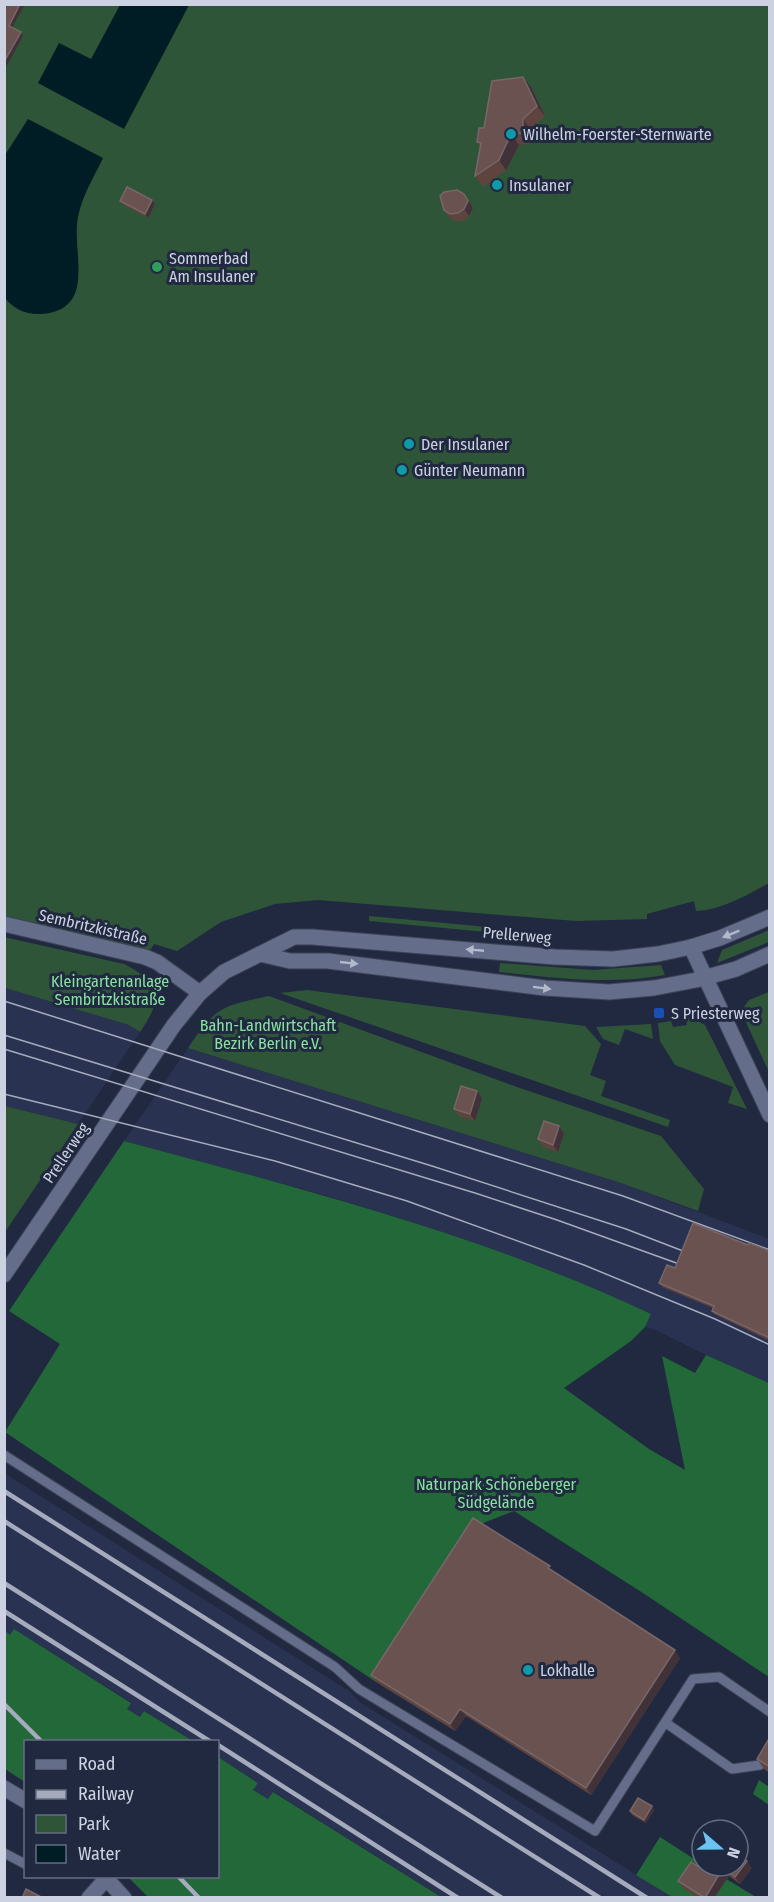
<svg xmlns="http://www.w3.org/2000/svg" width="774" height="1902" font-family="'Fira Sans Condensed',sans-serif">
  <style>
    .built { fill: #293250 }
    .green { fill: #2f5538 }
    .forest { fill: #226839 }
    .water { fill: #001c24 }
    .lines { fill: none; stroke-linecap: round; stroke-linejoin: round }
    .service-casing { stroke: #3d4357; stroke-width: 11 }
    .minor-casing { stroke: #3d4357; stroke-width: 17 }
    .secondary-casing { stroke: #3d4357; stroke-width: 17 }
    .service { stroke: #646d89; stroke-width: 9 }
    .minor { stroke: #646d89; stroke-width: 15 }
    .secondary { stroke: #646d89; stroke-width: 15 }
    .tram { stroke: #a5abbd; stroke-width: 1.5 }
    .rail { stroke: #a5abbd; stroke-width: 4.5 }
    .wall { fill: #5e433f }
    .shaded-wall { fill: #413239 }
    .building { fill: #6a5251; stroke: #796667; stroke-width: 1.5 }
    .oneway { fill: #b2b9cb }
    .culture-dot { fill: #0f9aa8; stroke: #212941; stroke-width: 2 }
    .leisure-dot { fill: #2e9e5b; stroke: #212941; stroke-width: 2 }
    .transit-dot { fill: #1a4fb4; stroke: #212941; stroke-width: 2 }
    .labels { text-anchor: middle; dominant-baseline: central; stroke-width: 6; stroke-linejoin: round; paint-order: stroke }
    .poi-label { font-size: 16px; fill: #ccd2e1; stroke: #212941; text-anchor: start }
    .street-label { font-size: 16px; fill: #ccd2e1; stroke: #212941 }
    .park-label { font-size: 16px; fill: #87e49e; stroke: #212941 }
  </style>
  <rect width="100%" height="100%" fill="#212941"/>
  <!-- built -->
  <g class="built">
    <path d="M5 988 129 1025 140 1032 78 1124 5 1106Z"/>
    <path d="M188 1048 618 1182 769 1239V1383L706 1355 656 1330 645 1327 651 1314 402 1219 321 1194 124 1141Z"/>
    <path d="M4 1473 349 1691 361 1703 672 1897H441L274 1792 268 1799 253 1790 257 1782 218 1757V1742L193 1741 145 1711 140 1717 127 1709 131 1702 15 1630 10 1635 5 1631Z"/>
  </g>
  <!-- green -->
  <g class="green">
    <path d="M4 5H769V883C747 895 722 910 696 911L694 901 647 914V919L576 921 318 900 275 904 221 922 177 951 154 944 150 950 5 916Z"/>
    <path d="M369 916 509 929 508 934 369 921Z"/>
    <path d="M769 930V942L717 963 722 950Z"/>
    <path d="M4 937 124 964C163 984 163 998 140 1032L129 1025 5 988Z"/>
    <path d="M500 963 593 970 661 965 665 975C609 985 555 978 499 972Z"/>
    <path d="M307 990 585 1026 601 1044 590 1075 606 1081 601 1096 670 1120 668 1127 280 993Z"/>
    <path d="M769 992V1072L744 1018V1007L749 1000Z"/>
    <path d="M269 996 517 1087 661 1136 704 1189 698 1211 618 1182 188 1048C215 1007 222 1006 269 996Z"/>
    <path d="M690 1017 705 1025 747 1109 728 1103 733 1087 675 1065 660 1041 658 1023 671 1021 673 1027 687 1025 686 1018Z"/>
    <path d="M651 1024 653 1039 625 1029 619 1045 603 1039 596 1027Z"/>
    <path d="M5 1106 78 1124 5 1232 4 1106Z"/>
  </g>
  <!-- forest -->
  <g class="forest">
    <path d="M124 1141C303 1189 483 1235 651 1314L645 1327 631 1341 564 1388 649 1449 685 1470 662 1356 695 1373 706 1355 769 1383V1677L643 1593 514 1511 478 1525 376 1682 5 1432 60 1344 9 1311Z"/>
    <path d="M14 1629 131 1703 127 1709 140 1717 144 1711 193 1741 26 1742 25 1782 5 1769V1631L10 1635Z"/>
    <path d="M218 1757 258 1783 253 1790 268 1799 273 1792 441 1897H148L128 1877 218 1876Z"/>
    <path d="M759 1780 769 1787V1805L753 1794Z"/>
    <path d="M660 1837 702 1864V1866H705L756 1897H672L636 1875Z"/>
  </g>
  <!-- water -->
  <g class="water">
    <path d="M120 5H189L124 129 38 83 59 43 91 59Z"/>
    <path d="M28 119 103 158C94 177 82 196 78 217 71 252 98 310 41 314 27 315 13 309 5 298V155Z"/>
  </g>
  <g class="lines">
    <defs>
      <g id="service">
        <path d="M4 1455 335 1667 359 1689 595 1831 693 1679 719 1677 770 1712"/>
        <path d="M666 1723 732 1769 760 1765 770 1747"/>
        <path d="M4 1853 25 1864"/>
      </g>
      <g id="minor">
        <path d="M4 924 145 957 157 962 200 993"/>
        <path d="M691 947 770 1115"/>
        <path d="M4 1788 26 1801"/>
        <path d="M104 1876 124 1898"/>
        <path d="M89 1898 106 1879"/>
      </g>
      <g id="secondary">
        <path d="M260 954 290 961H328L545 988 609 992 654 988 696 980 736 969 770 954"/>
        <path d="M4 1275 174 1025 200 993 224 972 294 937H312L555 957 613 959 658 954 691 947 720 938 770 917"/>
      </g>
    </defs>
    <!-- service casing -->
    <use href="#service" class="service-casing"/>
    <!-- minor casing -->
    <use href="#minor" class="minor-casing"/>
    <!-- secondary casing -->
    <use href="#secondary" class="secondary-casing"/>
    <!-- service -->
    <use href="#service" class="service"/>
    <!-- minor -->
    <use href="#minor" class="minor"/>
    <!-- secondary -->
    <use href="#secondary" class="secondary"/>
    <!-- tram -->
    <g class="tram">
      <path d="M4 1001 623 1196 770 1250"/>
      <path d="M4 1035 432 1166 626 1229 696 1256"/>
      <path d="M4 1049 475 1193 557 1220 693 1269"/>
      <path d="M4 1094 275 1161 407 1201 584 1265 715 1319 770 1345"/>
    </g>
    <!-- rail -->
    <g class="rail">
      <path d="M4 1491 647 1898"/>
      <path d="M4 1521 600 1898"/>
      <path d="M4 1583 502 1898"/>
      <path d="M4 1611 211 1742"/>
      <path d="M4 1704 42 1742"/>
      <path d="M218 1745 458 1898"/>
      <path d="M178 1876 199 1898"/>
    </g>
  </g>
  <!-- wall -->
  <g class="wall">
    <path d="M531 87 545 116 530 129V144L519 145 506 170 483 187 475 176 480 147 477 142 484 128Z"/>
    <path d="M152 200 155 204 148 218 122 204 120 201Z"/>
    <path d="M469 201 473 208 469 216 463 221H455L449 217 444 210Z"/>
    <path d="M477 1091 482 1098 475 1121 459 1116 454 1109Z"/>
    <path d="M564 1134 558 1152 543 1147 538 1139Z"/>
    <path d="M748 1245 770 1251V1341L714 1314 712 1311 713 1308 662 1287 659 1283 675 1268Z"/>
    <path d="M554 1572 680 1658 591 1795 466 1716 455 1731 376 1682 371 1675Z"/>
    <path d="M770 1737V1773L765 1770 757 1759Z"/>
    <path d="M652 1806 654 1810 646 1823 632 1815 630 1811Z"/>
    <path d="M752 1868 740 1884 729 1876 714 1898H698L683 1888 678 1881 703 1870Z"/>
  </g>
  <!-- shaded-wall -->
  <g class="shaded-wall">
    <path d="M20 4H25L11 30 9 26Z"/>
    <path d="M21 32 23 36 4 71V62Z"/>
    <path d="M523 77 531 87 545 116 537 106Z"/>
    <path d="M523 119 530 129V144L523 133Z"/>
    <path d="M511 134 519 145 506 170 499 160Z"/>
    <path d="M464 194 473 208 469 216 464 209Z"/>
    <path d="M152 200 155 204 148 218 145 214Z"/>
    <path d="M477 1091 482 1098 475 1121 470 1114Z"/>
    <path d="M559 1126 564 1134 558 1152 553 1145Z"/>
    <path d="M675 1650 680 1658 591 1795 586 1788Z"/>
    <path d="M460 1709 466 1716 455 1731 450 1724Z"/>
    <path d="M652 1806 654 1810 646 1823 644 1820Z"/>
    <path d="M747 1861 752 1868 740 1884 735 1877Z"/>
    <path d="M723 1868 729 1876 714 1898H705Z"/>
  </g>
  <!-- building -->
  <g class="building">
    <path d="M4 4H20L9 26 21 32 4 62Z"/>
    <path d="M523 77 537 106 523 119V133L511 134 499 160 475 176 481 143 477 142 479 128H484L492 81Z"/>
    <path d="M127 187 152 200 145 214 120 201Z"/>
    <path d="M457 190 464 194 468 201 464 209 458 213 450 214 444 210 440 196 444 192Z"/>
    <path d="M461 1086 477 1091 470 1114 454 1109Z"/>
    <path d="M544 1121 559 1126 553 1145 538 1139Z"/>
    <path d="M693 1223 748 1245 749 1243 770 1251V1338L712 1311 714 1306 659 1283 667 1265 675 1268Z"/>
    <path d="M473 1518 550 1566 548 1568 675 1650 586 1788 460 1709 450 1724 371 1675Z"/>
    <path d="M770 1737V1767L757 1759Z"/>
    <path d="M638 1798 652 1806 644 1820 630 1811Z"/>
    <path d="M738 1855 747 1861 735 1877 723 1868 705 1898 678 1881 691 1862 703 1870 705 1866H738Z"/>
    <path d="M26 1889 43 1898H22Z"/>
  </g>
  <!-- one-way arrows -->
  <defs><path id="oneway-solid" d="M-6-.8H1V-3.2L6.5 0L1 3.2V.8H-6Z" transform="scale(1.5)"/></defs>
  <g class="oneway">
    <use href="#oneway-solid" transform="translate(731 934) rotate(158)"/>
    <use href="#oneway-solid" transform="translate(475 950) rotate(-175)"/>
    <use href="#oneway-solid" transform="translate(349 963) rotate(6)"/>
    <use href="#oneway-solid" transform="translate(542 988) rotate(7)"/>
  </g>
  <!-- markers -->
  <g class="culture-dot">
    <circle cx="511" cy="134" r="6"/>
    <circle cx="497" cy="185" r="6"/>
    <circle cx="409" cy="444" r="6"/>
    <circle cx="402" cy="470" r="6"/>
    <circle cx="528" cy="1670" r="6"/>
  </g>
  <circle class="leisure-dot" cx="157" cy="267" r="6"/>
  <rect class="transit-dot" x="653" y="1007" width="12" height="12" rx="3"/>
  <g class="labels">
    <!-- poi labels -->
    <g class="poi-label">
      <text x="523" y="134">Wilhelm-Foerster-Sternwarte</text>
      <text x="509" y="185">Insulaner</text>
      <text x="169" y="258">Sommerbad<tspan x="169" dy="18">Am Insulaner</tspan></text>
      <text x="421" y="444">Der Insulaner</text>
      <text x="414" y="470">Günter Neumann</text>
      <text x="671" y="1013">S Priesterweg</text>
      <text x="540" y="1670">Lokhalle</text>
    </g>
    <!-- street labels -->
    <g class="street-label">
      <text transform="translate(93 927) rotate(13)">Sembritzkistraße</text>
      <text transform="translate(517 935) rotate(5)">Prellerweg</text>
      <text transform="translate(66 1153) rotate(-56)">Prellerweg</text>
    </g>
    <!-- park labels -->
    <g class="park-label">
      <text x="110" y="981">Kleingartenanlage<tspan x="110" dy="18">Sembritzkistraße</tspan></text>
      <text x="268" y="1025">Bahn-Landwirtschaft<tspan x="268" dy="18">Bezirk Berlin e.V.</tspan></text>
      <text x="496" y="1484">Naturpark Schöneberger<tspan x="496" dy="18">Südgelände</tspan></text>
    </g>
  </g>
  <!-- border -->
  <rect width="774" height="1902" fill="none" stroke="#ccd2e1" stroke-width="12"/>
  <!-- legend -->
  <rect x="24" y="1740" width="195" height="138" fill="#212941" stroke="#656d81" stroke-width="1.5"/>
  <rect x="36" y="1760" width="30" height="9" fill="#646d89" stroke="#656d81" stroke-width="1.5"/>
  <text x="78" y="1770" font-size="18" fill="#ccd2e1">Road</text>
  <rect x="36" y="1790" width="30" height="9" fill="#a5abbd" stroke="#656d81" stroke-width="1.5"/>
  <text x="78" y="1800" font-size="18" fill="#ccd2e1">Railway</text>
  <rect x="36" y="1815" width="30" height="18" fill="#2f5538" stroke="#656d81" stroke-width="1.5"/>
  <text x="78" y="1830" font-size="18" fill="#ccd2e1">Park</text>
  <rect x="36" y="1845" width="30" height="18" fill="#001c24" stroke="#656d81" stroke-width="1.5"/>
  <text x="78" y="1860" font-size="18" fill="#ccd2e1">Water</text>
  <!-- north arrow -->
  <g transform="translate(720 1848) rotate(110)"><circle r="28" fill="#212941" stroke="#656d81" stroke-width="1.5"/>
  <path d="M0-4.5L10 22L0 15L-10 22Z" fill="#6ac3f1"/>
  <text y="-9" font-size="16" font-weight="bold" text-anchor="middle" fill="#ccd2e1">N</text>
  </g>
</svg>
